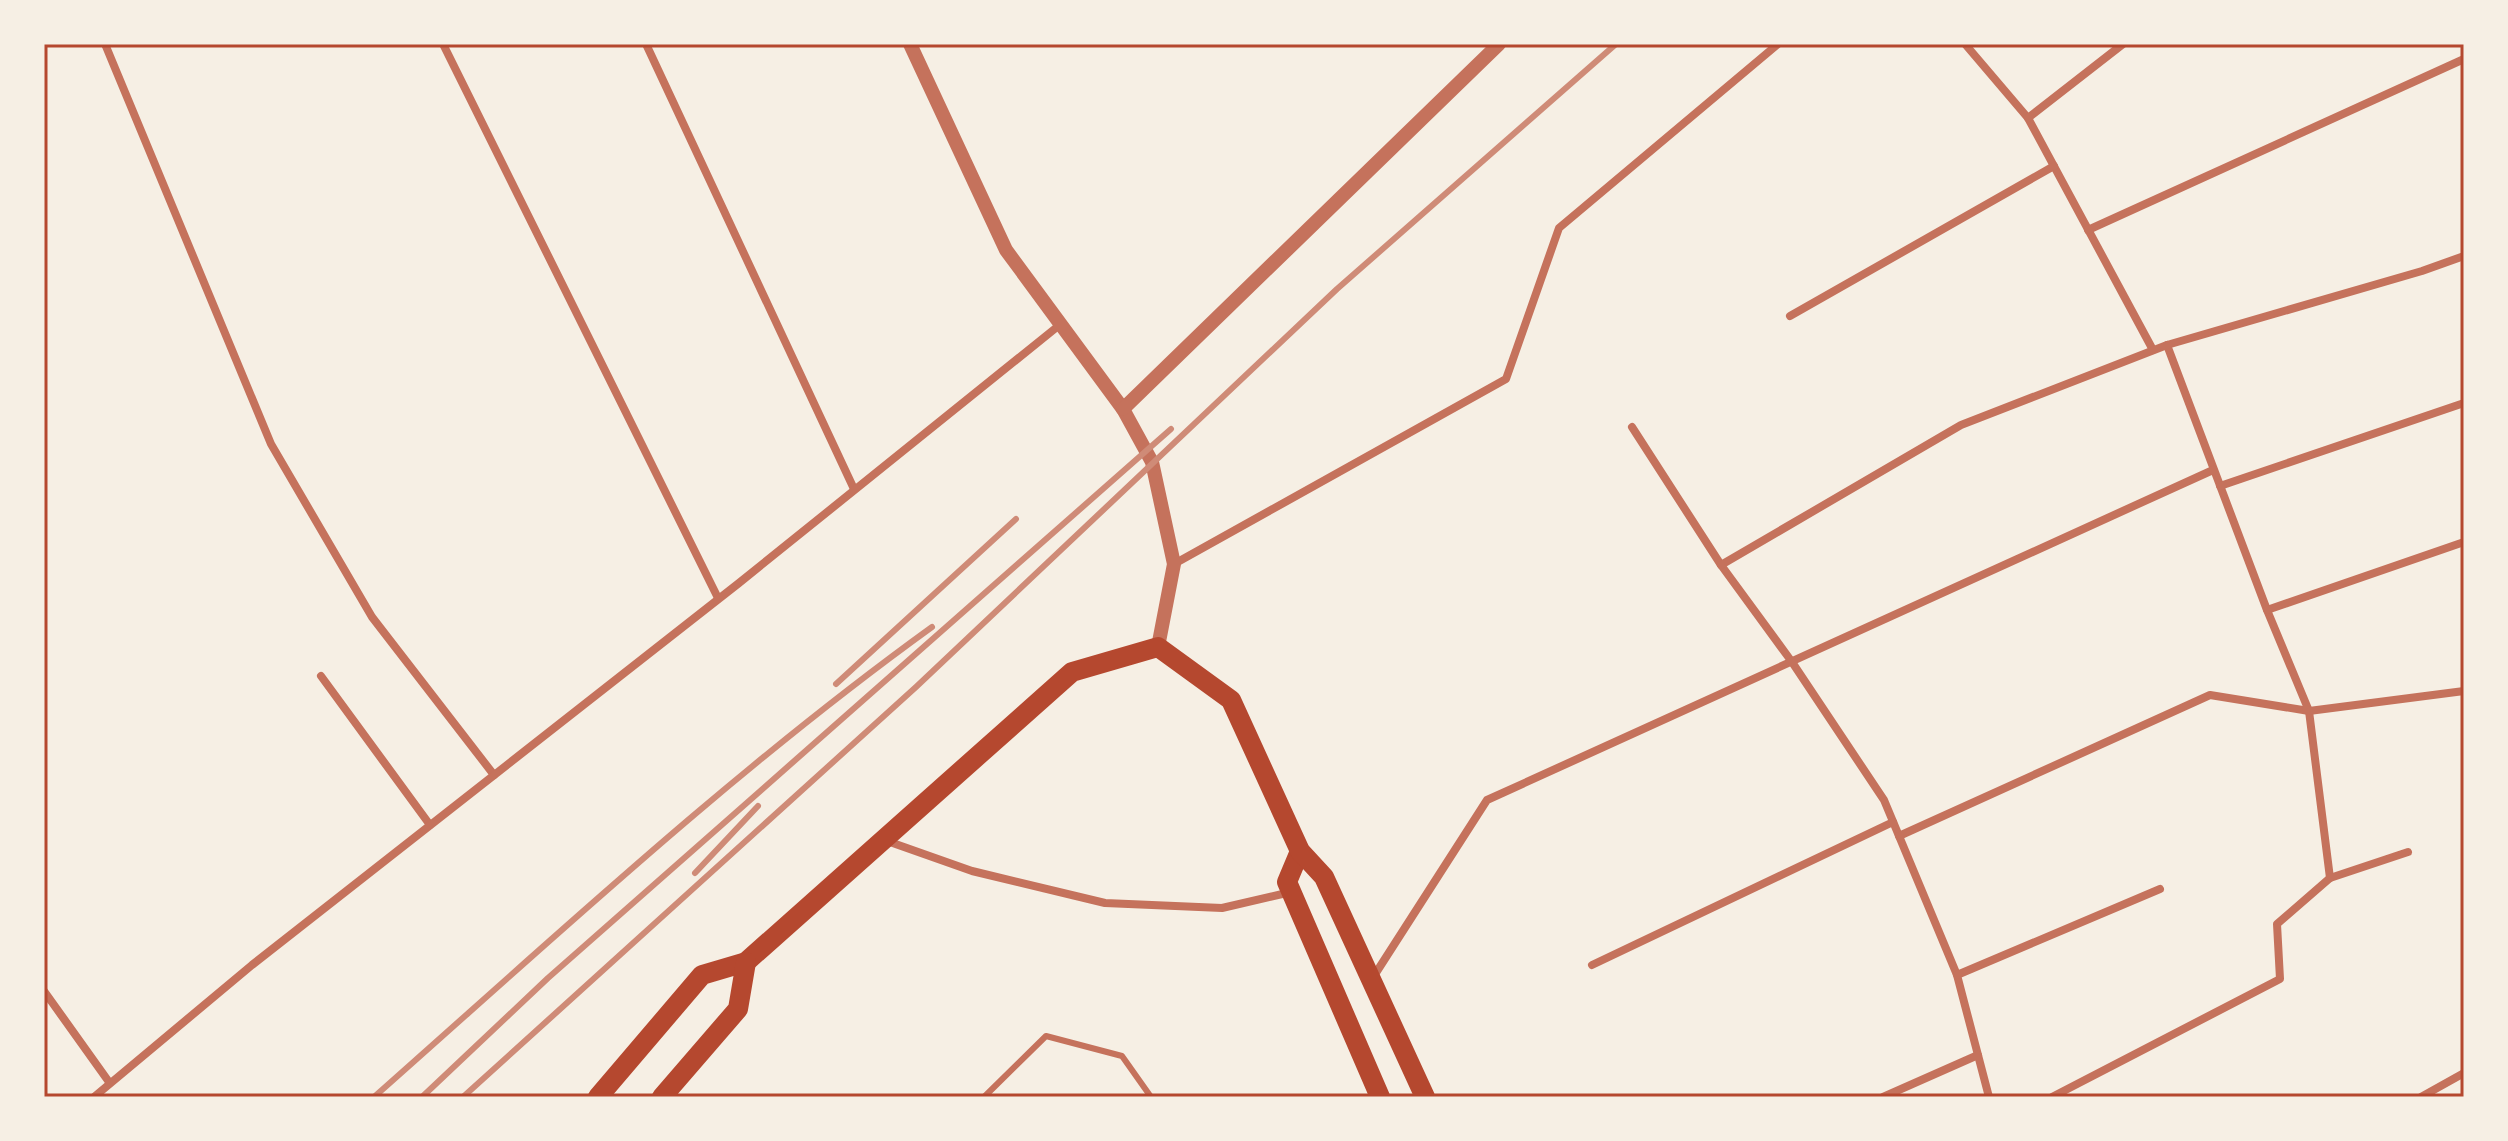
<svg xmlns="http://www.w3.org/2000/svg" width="2508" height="1141" font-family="'DejaVu Sans',sans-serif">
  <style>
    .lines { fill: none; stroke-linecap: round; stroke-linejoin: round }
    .service { stroke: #c5725c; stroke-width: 6 }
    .minor { stroke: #c5725c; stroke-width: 8 }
    .tertiary { stroke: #c5725c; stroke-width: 14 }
    .primary { stroke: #b5482f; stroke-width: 20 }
    .rail { stroke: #cf8b77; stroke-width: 6 }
    .neatline { fill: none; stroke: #b5482f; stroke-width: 3 }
  </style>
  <rect width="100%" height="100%" fill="#f6efe4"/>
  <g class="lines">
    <!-- service -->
    <path class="service" d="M984 1097 1046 1036 1122 1056 1151 1097"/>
    <!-- minor -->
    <g class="minor">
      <path d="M105 44 271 444 372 617 494 775"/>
      <path d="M443 44 718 598"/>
      <path d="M646 44 854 489"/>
      <path d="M1965 44 2028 118 2153 350"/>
      <path d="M2028 118 2123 44"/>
      <path d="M2088 230 2464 59"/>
      <path d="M1790 316 2054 166"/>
      <path d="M2167 345 2267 610 2309 711 2330 878"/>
      <path d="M1632 427 1721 565 1792 662 1884 800 1957 975 1989 1097"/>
      <path d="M2220 486 2464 403"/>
      <path d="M1174 564 1506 379 1559 228 1778 44"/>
      <path d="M1721 565 1961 425 2167 345 2422 271 2464 256"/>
      <path d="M2267 610 2464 542"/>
      <path d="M321 676 430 825"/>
      <path d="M1899 836 2210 695 2309 711 2464 691"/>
      <path d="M887 841 972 871 1105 903 1222 908 1291 892"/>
      <path d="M1592 965 1893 822"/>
      <path d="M1957 975 2160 889"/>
      <path d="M1372 979 1487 800 2213 470"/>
      <path d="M44 991 109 1082"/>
      <path d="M94 1097 252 965 739 583 1062 323"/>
      <path d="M1883 1097 1978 1055"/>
      <path d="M2052 1097 2280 979 2277 924 2330 878 2408 852"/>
      <path d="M2421 1097 2464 1073"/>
    </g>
    <!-- tertiary -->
    <g class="tertiary">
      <path d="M910 44 1006 250 1123 409 1152 462 1174 564 1158 647"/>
      <path d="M1123 409 1499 44"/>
    </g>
    <!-- primary -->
    <g class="primary">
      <path d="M1300 851 1287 882 1380 1097"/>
      <path d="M598 1097 702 975 746 962 1072 672 1158 647 1231 700 1300 851 1324 877 1425 1097"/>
      <path d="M662 1097 738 1009 746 962"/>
    </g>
    <!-- rail -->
    <g class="rail">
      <path d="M836 684 1016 519"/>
      <path d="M695 873 758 806"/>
      <path d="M374 1097C556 936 734 770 932 627"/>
      <path d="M422 1097 548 978 1171 429"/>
      <path d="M463 1097 916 687 1337 289 1616 44"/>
    </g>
  </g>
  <!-- border -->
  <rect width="2508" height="1141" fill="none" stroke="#f6efe4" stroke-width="92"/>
  <rect x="46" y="46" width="2416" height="1049" class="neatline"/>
</svg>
